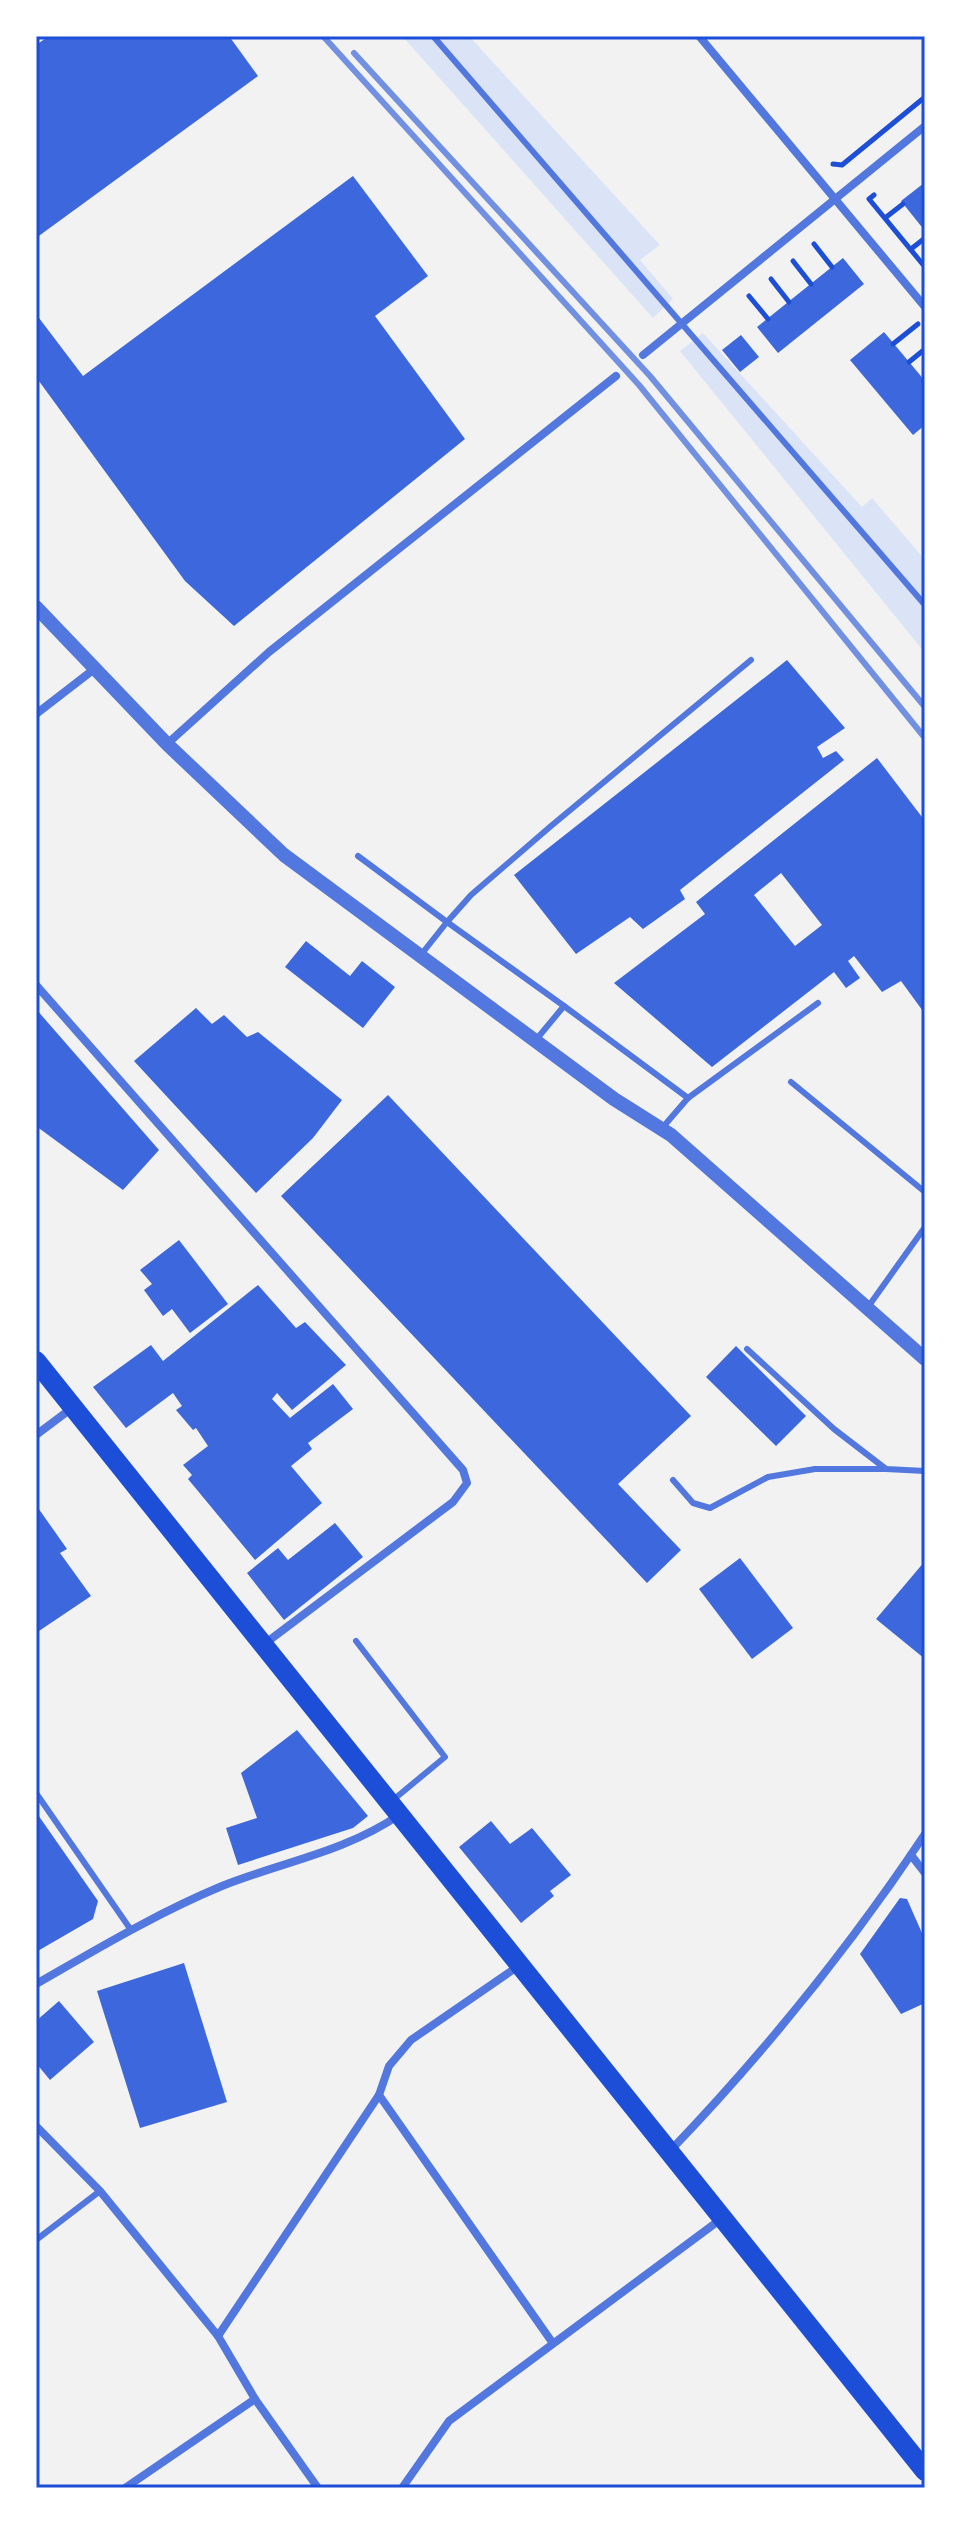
<svg xmlns="http://www.w3.org/2000/svg" width="961" height="2524" font-family="'Fira Sans',sans-serif">
  <style>
    .green { fill: #dbe4f7 }
    .building { fill: #3d67dc; fill-rule: evenodd }
    .lines { fill: none; stroke-linecap: round; stroke-linejoin: round }
    .path { stroke: #1d4ed8; stroke-width: 5 }
    .service { stroke: #5277de; stroke-width: 6 }
    .minor { stroke: #5277de; stroke-width: 8 }
    .tertiary { stroke: #5277de; stroke-width: 14 }
    .primary { stroke: #1d4ed8; stroke-width: 20 }
    .rail { stroke: #7290e2; stroke-width: 6 }
    .neatline { fill: none; stroke: #1d4ed8; stroke-width: 3 }
  </style>
  <rect width="100%" height="100%" fill="#f2f2f2"/>
  <!-- green -->
  <g class="green">
    <path d="M402 36H469L660 245 640 260 673 299 653 318Z"/>
    <path d="M703 333 862 507 872 498 925 560V653L680 351Z"/>
  </g>
  <!-- building -->
  <g class="building">
    <path d="M49 36H229L258 76 36 238V45Z"/>
    <path d="M353 176 428 276 375 316 465 439 234 626 185 581 36 377V314L83 376Z"/>
    <path d="M924 183 925 184V231L901 201Z"/>
    <path d="M843 258 864 284 778 353 757 327Z"/>
    <path d="M884 332 925 381V425L913 435 850 360Z"/>
    <path d="M741 335 759 357 740 372 722 350Z"/>
    <path d="M787 660 845 728 817 747 823 758 836 751 844 760 680 890 685 899 643 929 630 917 576 954 514 875Z"/>
    <path d="M877 758 925 821V1014L901 981 882 992 854 956 848 961 860 978 846 988 834 972 712 1067 614 983 705 914 696 902ZM781 873 822 925 795 946 754 895Z"/>
    <path d="M306 941 350 976 362 961 395 987 363 1028 285 967Z"/>
    <path d="M196 1008 212 1024 224 1015 247 1037 258 1032 342 1100 313 1138 256 1193 134 1061Z"/>
    <path d="M36 1009 159 1150 123 1190 36 1126Z"/>
    <path d="M388 1095 691 1416 618 1484 681 1550 647 1583 281 1196Z"/>
    <path d="M179 1240 228 1304 190 1333 172 1309 163 1316 144 1290 152 1284 140 1270Z"/>
    <path d="M258 1285 296 1328 305 1322 346 1365 292 1410 277 1393 272 1399 290 1418 333 1384 353 1409 308 1443 312 1449 291 1466 322 1503 255 1560 188 1479 192 1475 183 1465 208 1446 196 1428 193 1430 176 1410 182 1406 173 1393 126 1428 93 1387 151 1345 163 1361Z"/>
    <path d="M736 1346 806 1416 776 1446 706 1377Z"/>
    <path d="M36 1505 67 1549 60 1553 91 1596 36 1633Z"/>
    <path d="M335 1523 363 1557 284 1620 247 1573 278 1548 288 1560Z"/>
    <path d="M740 1558 793 1628 752 1659 699 1589Z"/>
    <path d="M925 1561V1659L876 1619Z"/>
    <path d="M297 1730 368 1816 353 1828 238 1865 226 1828 257 1818 241 1773Z"/>
    <path d="M36 1812 98 1901 93 1919 36 1952Z"/>
    <path d="M491 1821 510 1844 532 1828 571 1875 550 1891 554 1896 521 1923 459 1847Z"/>
    <path d="M900 1898 907 1899 925 1940V2003L901 2014 860 1954Z"/>
    <path d="M184 1963 227 2102 140 2128 97 1991Z"/>
    <path d="M59 2001 94 2042 50 2080 36 2063V2021Z"/>
  </g>
  <g class="lines">
    <!-- path -->
    <g class="path">
      <path d="M833 164 842 165 925 97"/>
      <path d="M874 195 869 199 925 267"/>
      <path d="M885 218 903 204"/>
      <path d="M814 244 832 267"/>
      <path d="M911 249 925 238"/>
      <path d="M793 261 811 284"/>
      <path d="M771 279 789 302"/>
      <path d="M749 296 768 319"/>
      <path d="M893 344 918 324"/>
      <path d="M909 362 925 349"/>
      <path d="M924 381 925 380"/>
    </g>
    <!-- service -->
    <g class="service">
      <path d="M433 36 925 605"/>
      <path d="M358 856 447 922 420 956"/>
      <path d="M564 1006 688 1098 663 1127"/>
      <path d="M535 1041 564 1006 447 922 471 895 551 826 751 660"/>
      <path d="M791 1082 925 1192"/>
      <path d="M688 1098 818 1003"/>
      <path d="M868 1307 925 1227"/>
      <path d="M747 1349 834 1429 886 1469 925 1471"/>
      <path d="M673 1480 693 1503 710 1508 768 1477 815 1469H886"/>
      <path d="M356 1641 445 1757 393 1800"/>
      <path d="M36 1793 131 1930"/>
      <path d="M36 2240 100 2191"/>
    </g>
    <!-- minor -->
    <g class="minor">
      <path d="M699 36 925 307"/>
      <path d="M643 355 925 126"/>
      <path d="M36 714 93 670"/>
      <path d="M167 744 269 652 616 376"/>
      <path d="M36 985 463 1470 467 1483 453 1502 263 1645"/>
      <path d="M36 1435 72 1408"/>
      <path d="M911 1855 925 1873"/>
      <path d="M36 1984C97 1949 157 1913 222 1886 282 1862 345 1852 399 1815"/>
      <path d="M379 2095 552 2342"/>
      <path d="M36 2126 100 2191 218 2336 255 2399 318 2488"/>
      <path d="M669 2152C764 2053 849 1948 925 1834"/>
      <path d="M218 2336 379 2095 389 2066 411 2040 520 1965"/>
      <path d="M125 2488 255 2399"/>
      <path d="M402 2488 449 2421 721 2219"/>
    </g>
    <!-- tertiary -->
    <path class="tertiary" d="M36 607 167 744 284 855 614 1099 671 1135 925 1359"/>
    <!-- primary -->
    <path class="primary" d="M36 1361 925 2471"/>
    <!-- rail -->
    <g class="rail">
      <path d="M323 36 639 385 925 738"/>
      <path d="M354 53 650 376 925 707"/>
    </g>
  </g>
  <!-- border -->
  <rect width="961" height="2524" fill="none" stroke="#ffffff" stroke-width="76"/>
  <rect x="38" y="38" width="885" height="2448" class="neatline"/>
</svg>
